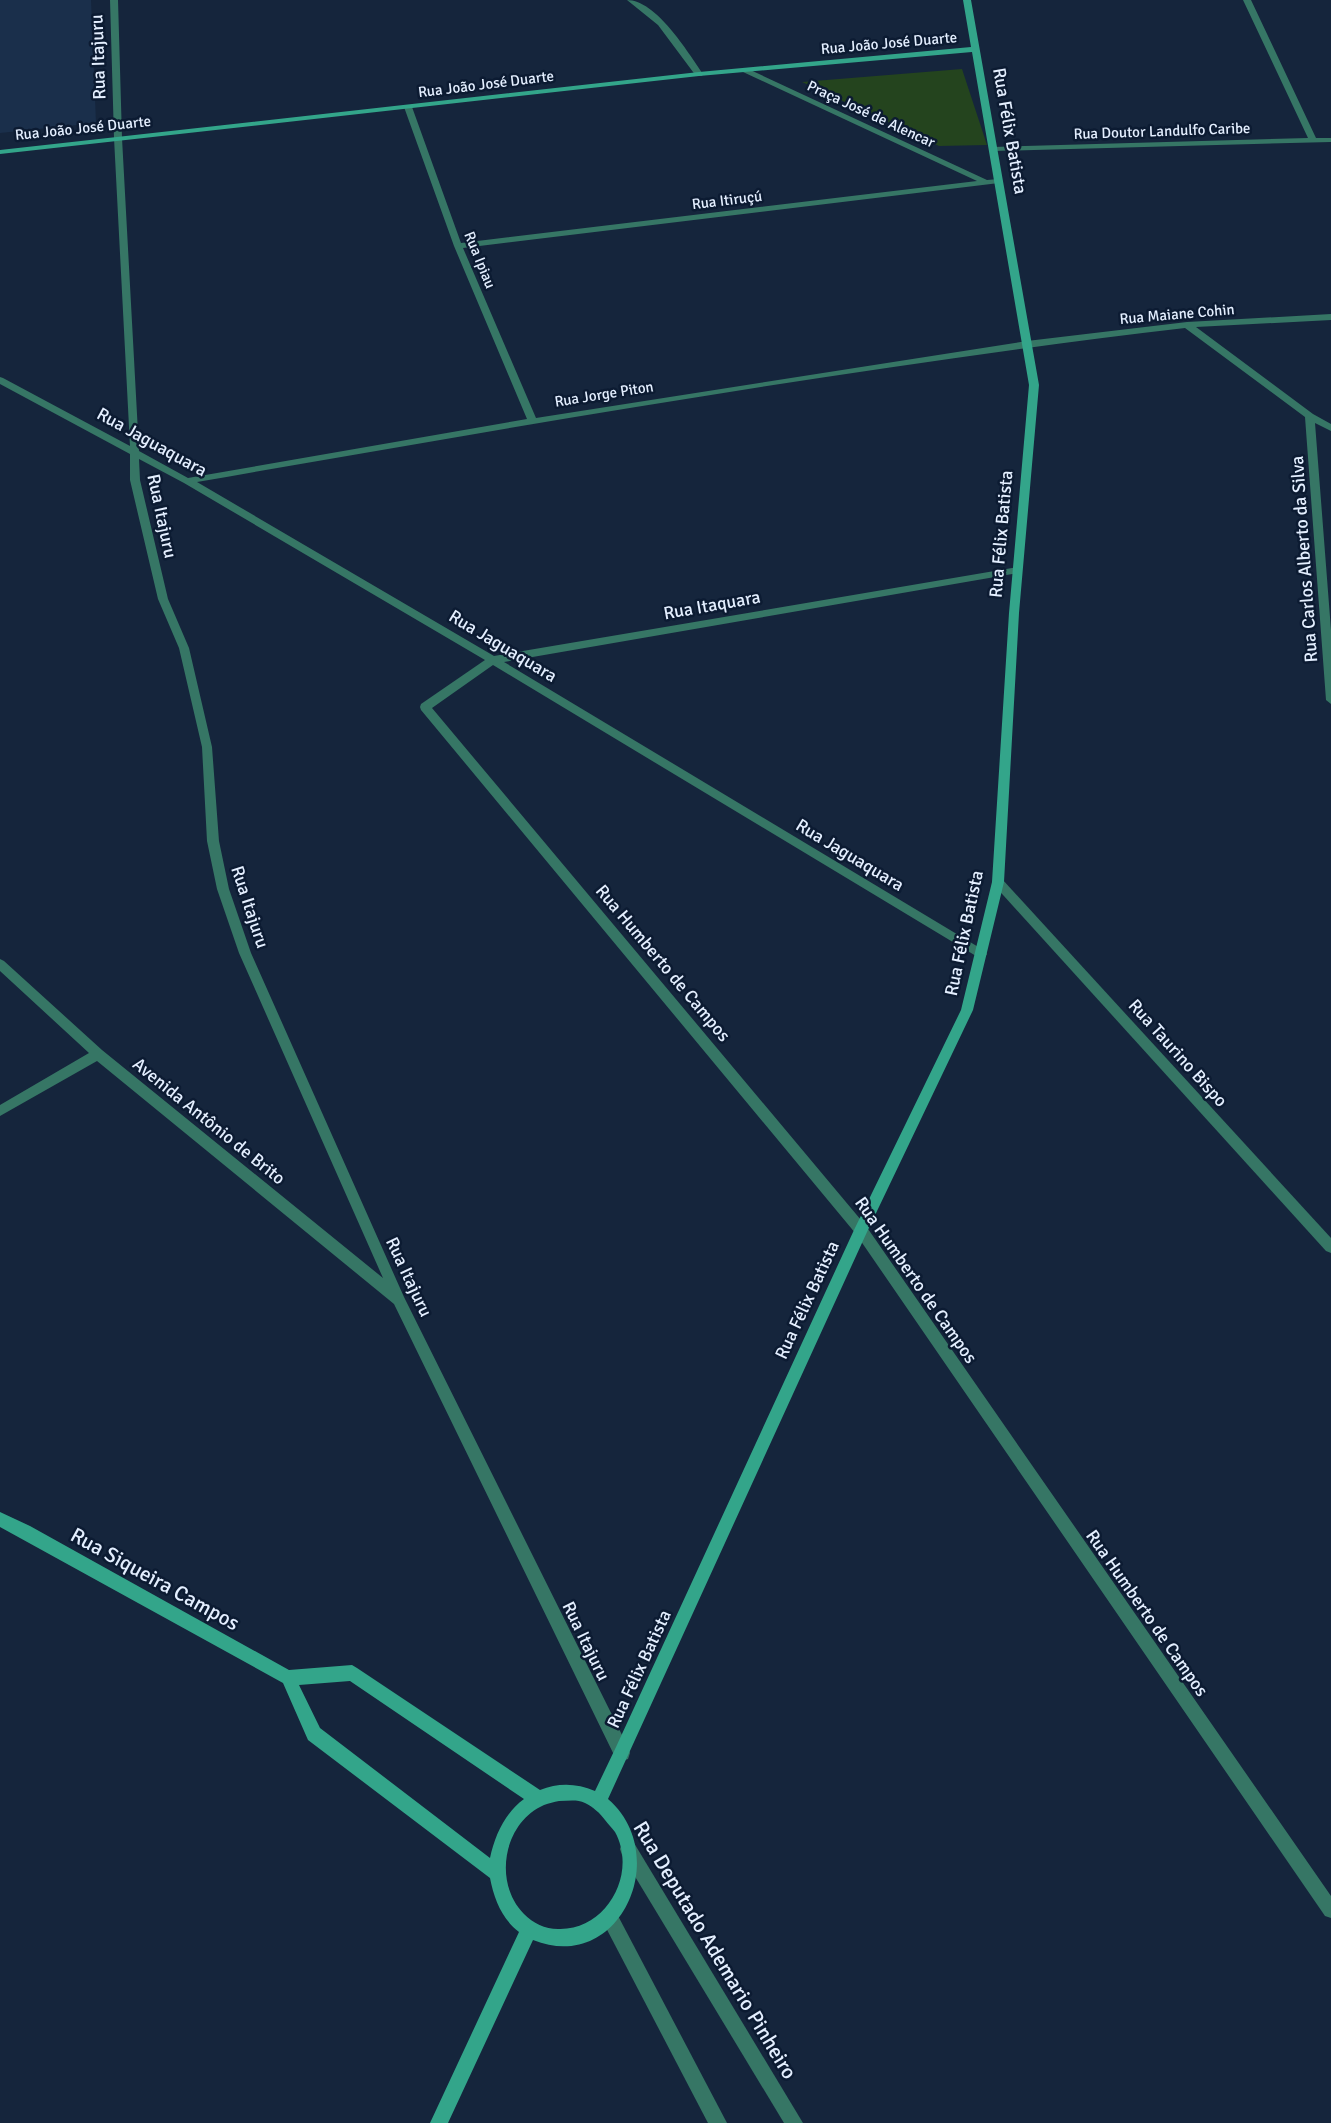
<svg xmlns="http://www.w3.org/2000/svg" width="1331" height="2123" font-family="Signika,sans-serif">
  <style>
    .built { fill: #1a2f4b }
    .green { fill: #24441e }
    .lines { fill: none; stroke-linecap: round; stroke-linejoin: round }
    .street { fill: #367665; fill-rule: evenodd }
    .secondary { fill: #33a58a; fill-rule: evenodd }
    .labels { text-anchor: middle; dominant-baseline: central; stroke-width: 5; stroke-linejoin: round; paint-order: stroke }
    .far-street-label { font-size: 15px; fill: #e4efff; stroke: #0c1b32 }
    .street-label { font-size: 18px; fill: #e4efff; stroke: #0c1b32 }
    .near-street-label { font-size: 21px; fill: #e4efff; stroke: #0c1b32 }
  </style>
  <rect width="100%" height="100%" fill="#15253c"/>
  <!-- built -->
  <path class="built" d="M0 0H91L96 123 0 133Z"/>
  <!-- green -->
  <path class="green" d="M962 69 987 145 939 146 802 82Z"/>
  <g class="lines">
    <!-- street -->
    <g class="street">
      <path d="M110 0H118L122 138 139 451 188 478 527 419 454 246 404 107 408 105 412 107 461 243 977 181 743 72 742 70 746 68 987 180 999 179 1003 181 999 183 463 248 536 418 1027 341 1187 322 1331 314V320L1196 327 1313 414 1331 424V431L1315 423 1331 630V704L1326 700 1305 417 1185 328C854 367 525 425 197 482L494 656 1018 567 1022 568V572L1018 573 504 662 985 951 987 954 985 957 981 959 493 665 432 708 866 1226 1331 1896V1918L1325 1916 856 1234 421 710 420 707 421 704 485 660 184 483 139 459 140 480 168 599 189 648 212 747 219 841 229 889 251 953 404 1297 628 1747 630 1753 628 1759 622 1761 616 1759 394 1304 97 1061 0 1116V1105L89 1053 0 971V959L4 961 102 1050 383 1278 239 953 217 889 207 841 202 747 179 648 158 599 130 480V454L0 384V377L3 378 130 446 114 138Z"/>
      <path d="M627 0C656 0 688 52 703 74L702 76H696L658 25Z"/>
      <path d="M1243 0H1251L1316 138H1331V142L993 151 989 149 993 147 1308 138Z"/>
      <path d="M998 878 1002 879 1331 1238V1253L1326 1251 994 885 992 882 994 879Z"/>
      <path d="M628 1841 634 1843 803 2123H784L622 1855 620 1849 622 1843Z"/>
      <path d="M610 1910 616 1912 727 2123H708L604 1924 602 1918 604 1912Z"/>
    </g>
    <!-- secondary -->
    <path class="secondary" d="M963 0H971L1039 385 1019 613 1004 882 973 1010 867 1232 608 1799C673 1855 620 1975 533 1940L448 2123H430L519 1932C502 1919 494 1899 490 1878L308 1740 283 1683 0 1527V1512L30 1526 289 1670 352 1665 357 1668 540 1790C558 1783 576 1783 595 1791L616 1747 854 1230 961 1010 992 882 1009 613 1029 385 972 52 699 76 0 154V150L699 72 971 47ZM350 1681 524 1799C505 1813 495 1835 490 1858L320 1728 299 1685ZM559 1801C568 1801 577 1799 585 1803 593 1807 600 1813 605 1820 608 1824 612 1828 615 1832 638 1874 606 1931 558 1929 545 1929 533 1923 524 1914 493 1883 503 1823 544 1805 549 1803 554 1802 559 1801Z"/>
  </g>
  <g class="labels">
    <!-- far-street labels -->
    <g class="far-street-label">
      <text transform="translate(889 43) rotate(-5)">Rua João José Duarte</text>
      <text transform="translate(486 84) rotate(-7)">Rua João José Duarte</text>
      <text transform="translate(871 114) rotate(25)">Praça José de Alencar</text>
      <text transform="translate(83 128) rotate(-6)">Rua João José Duarte</text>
      <text transform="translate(1162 131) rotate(-2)">Rua Doutor Landulfo Caribe</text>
      <text transform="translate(727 200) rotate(-7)">Rua Itiruçú</text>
      <text transform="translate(480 260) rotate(68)">Rua Ipiau</text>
      <text transform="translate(1177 314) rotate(-5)">Rua Maiane Cohin</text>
      <text transform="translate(604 394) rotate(-9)">Rua Jorge Piton</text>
    </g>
    <!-- street labels -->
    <g class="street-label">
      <text transform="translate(98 57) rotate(-92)">Rua Itajuru</text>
      <text transform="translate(1010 131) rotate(80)">Rua Félix Batista</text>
      <text transform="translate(152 442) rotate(29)">Rua Jaguaquara</text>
      <text transform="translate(162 516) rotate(78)">Rua Itajuru</text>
      <text transform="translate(1001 534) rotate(-85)">Rua Félix Batista</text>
      <text transform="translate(1304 559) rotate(-94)">Rua Carlos Alberto da Silva</text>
      <text transform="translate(712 605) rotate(-10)">Rua Itaquara</text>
      <text transform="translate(503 646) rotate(31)">Rua Jaguaquara</text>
      <text transform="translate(850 855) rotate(31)">Rua Jaguaquara</text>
      <text transform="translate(250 907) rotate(72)">Rua Itajuru</text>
      <text transform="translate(964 933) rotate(-78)">Rua Félix Batista</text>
      <text transform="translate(663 963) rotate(50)">Rua Humberto de Campos</text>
      <text transform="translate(1178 1053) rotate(48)">Rua Taurino Bispo</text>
      <text transform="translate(209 1121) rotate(39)">Avenida Antônio de Brito</text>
      <text transform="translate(409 1277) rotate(65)">Rua Itajuru</text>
      <text transform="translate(916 1280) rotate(55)">Rua Humberto de Campos</text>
      <text transform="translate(807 1300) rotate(-65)">Rua Félix Batista</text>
      <text transform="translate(1147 1613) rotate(55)">Rua Humberto de Campos</text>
      <text transform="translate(586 1641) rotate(64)">Rua Itajuru</text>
      <text transform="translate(639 1669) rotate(-65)">Rua Félix Batista</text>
    </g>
    <!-- near-street labels -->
    <g class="near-street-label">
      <text transform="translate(155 1579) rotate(29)">Rua Siqueira Campos</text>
      <text transform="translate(715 1950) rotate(59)">Rua Deputado Ademario Pinheiro</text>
    </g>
  </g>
</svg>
